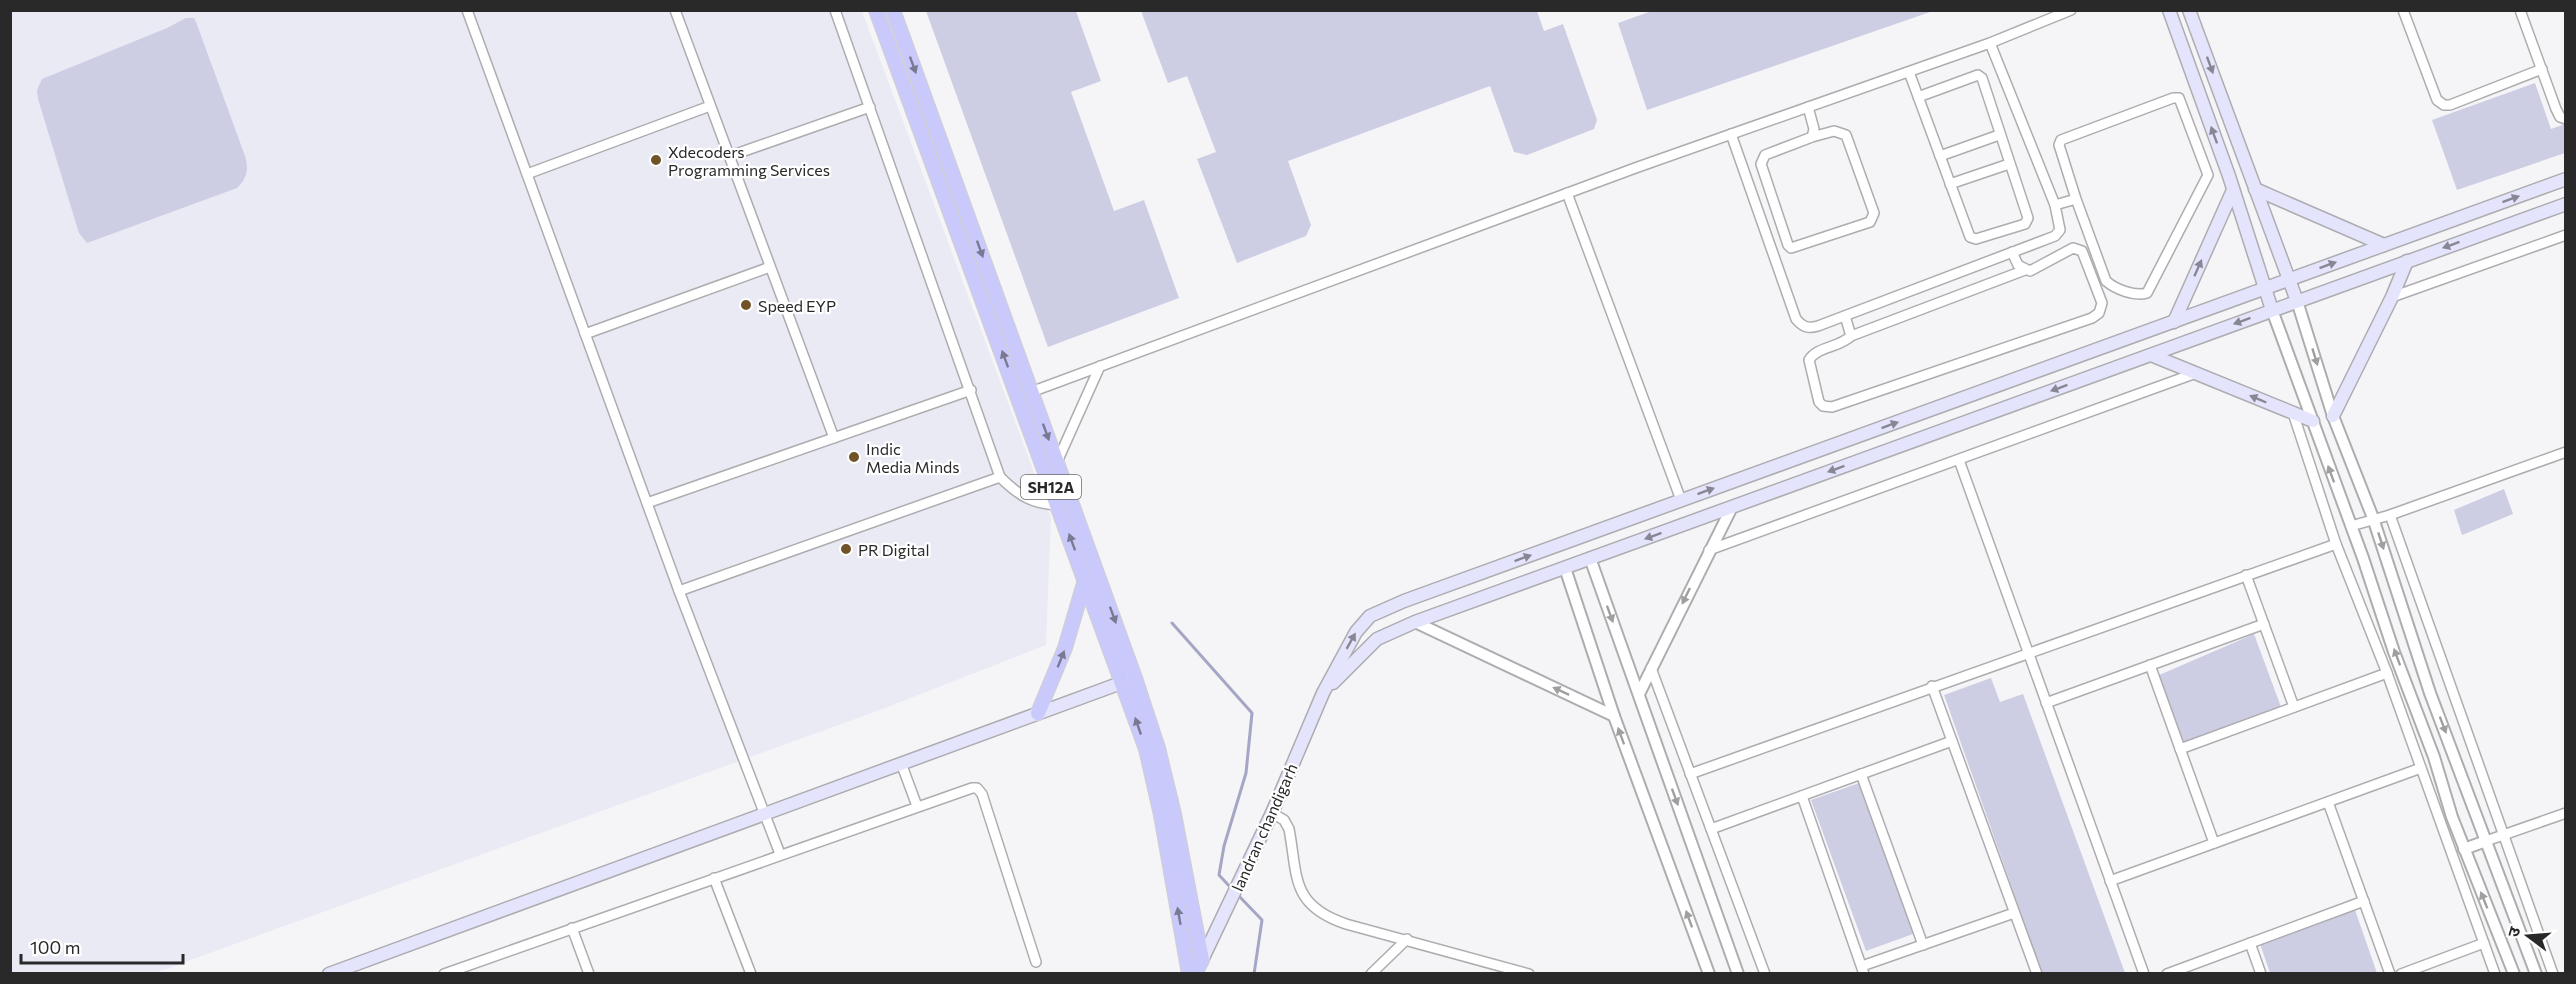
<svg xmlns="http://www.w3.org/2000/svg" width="2576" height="984" font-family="Commissioner,'Noto Sans Devanagari',sans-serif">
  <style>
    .built { fill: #eaeaf5 }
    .green { fill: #cdcde4 }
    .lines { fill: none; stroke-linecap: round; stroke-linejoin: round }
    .stream { stroke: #a5a6c5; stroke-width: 3 }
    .minor-casing { stroke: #adadb0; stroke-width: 12 }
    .tertiary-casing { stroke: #adadb0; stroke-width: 14 }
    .secondary-casing { stroke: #adadb0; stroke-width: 15 }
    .primary-casing { stroke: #d0d0d0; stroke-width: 16 }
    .minor { stroke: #fff; stroke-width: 9 }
    .tertiary { stroke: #fff; stroke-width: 10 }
    .secondary { stroke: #e5e4fd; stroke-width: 12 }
    .primary { stroke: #cac9fb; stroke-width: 14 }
    .oneway { fill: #7a7992 }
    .oneway2 { fill: #878694 }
    .oneway3 { fill: #9f9f9f }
    .poi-dot { fill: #715328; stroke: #fff; stroke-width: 2 }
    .labels { text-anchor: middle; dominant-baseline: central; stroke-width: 4.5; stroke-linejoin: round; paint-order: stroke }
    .shield { fill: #fff; stroke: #69696a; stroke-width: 1.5 }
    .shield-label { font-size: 15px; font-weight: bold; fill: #29292a }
    .poi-label { font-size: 16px; fill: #29292a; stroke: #fff; text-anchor: start }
    .street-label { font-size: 16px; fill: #29292a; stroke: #fff }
  </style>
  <rect width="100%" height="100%" fill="#f5f5f8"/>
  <!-- built -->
  <path class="built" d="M10 11H862L1051 518 1046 645 880 710 155 973H11Z"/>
  <!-- green -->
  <g class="green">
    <path d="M926 11H1076L1101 81 1071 92 1114 211 1144 200 1179 298 1048 347Z"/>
    <path d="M1141 11H1537L1544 31 1563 24 1597 120 1594 129 1527 155 1514 152 1490 86 1288 161 1311 225 1306 236 1237 263 1197 159 1216 152 1187 76 1168 83Z"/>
    <path d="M1652 11V10L1933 11 1647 110 1618 23Z"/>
    <path d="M186 18H194L196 22 245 156C249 169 247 179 237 188L87 243 79 233 38 99 37 90 42 79 167 28Z"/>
    <path d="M2535 83 2551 129 2565 124V153L2457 190 2432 120Z"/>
    <path d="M2504 489 2513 514 2462 535 2454 510Z"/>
    <path d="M2254 634 2281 707 2185 745 2157 676Z"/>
    <path d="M1991 678 2000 702 2023 694 2125 973H2042L1944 695Z"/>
    <path d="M1859 783 1913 934 1866 951 1811 800Z"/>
    <path d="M2355 910 2377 973H2270L2260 944Z"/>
  </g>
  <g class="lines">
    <!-- stream -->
    <g class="stream">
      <path d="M1172 623 1252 713 1246 773 1224 846 1219 875 1233 890"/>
      <path d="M1238 895 1262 920 1254 974"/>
    </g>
    <defs>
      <g id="minor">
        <path d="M467 10 679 591 780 854"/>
        <path d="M675 10 834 438"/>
        <path d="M2403 10 2437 100 2444 105H2450L2542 69"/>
        <path d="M2520 10 2556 109 2560 117 2566 119"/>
        <path d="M1909 72 1970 237 1976 239 2025 224 2028 218 1982 78 1978 75 1918 97"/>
        <path d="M1808 107 1814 129 1812 137 1765 155 1761 164 1788 245 1791 248 1870 222 1874 213 1846 135 1834 131 1812 137"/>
        <path d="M1731 134 1796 319C1803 327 1808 329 1818 326L2055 236 2060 230 2055 205 1990 43"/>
        <path d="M730 156 870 107"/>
        <path d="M1940 156 1999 135"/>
        <path d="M527 174 710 106"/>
        <path d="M1950 184 2009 164"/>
        <path d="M1567 193 1681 500"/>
        <path d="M2055 205 2076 199 2059 145 2061 140 2173 98H2179L2208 175 2147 293C2135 297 2115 289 2106 281L2076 199"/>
        <path d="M2392 297 2566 235"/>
        <path d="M1845 316 1851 336C1839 348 1818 346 1809 360L1819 402 1823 406 1832 407 2092 318 2099 313 2102 303 2082 251 2073 248 2030 271 2018 265 2012 252"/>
        <path d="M585 334 770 267"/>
        <path d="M1851 336 2025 270"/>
        <path d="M1031 392 1638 167 1990 43 2071 10"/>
        <path d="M2293 413 2336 544 2387 673 2495 974"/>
        <path d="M1959 460 2144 974"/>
        <path d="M1057 462 1100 366"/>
        <path d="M1000 477C1018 495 1032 504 1058 505"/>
        <path d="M647 503 971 390"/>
        <path d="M2390 515 2553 974"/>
        <path d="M2351 526 2390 515 2566 452"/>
        <path d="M1709 550 2196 373"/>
        <path d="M2246 575 2294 707"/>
        <path d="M679 591 1000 477 835 10"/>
        <path d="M2150 665 2214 843"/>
        <path d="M1651 668 1765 974"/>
        <path d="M1932 686 2037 974"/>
        <path d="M2046 703 2264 624"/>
        <path d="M2180 749 2387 673"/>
        <path d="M901 763 917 806"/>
        <path d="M1690 774 2336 544"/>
        <path d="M1861 774 1923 945"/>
        <path d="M1802 796 1864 974"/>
        <path d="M2328 802 2390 974"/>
        <path d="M1272 813 1284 820 1289 829C1298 876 1290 905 1346 924L1529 974"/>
        <path d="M1711 829 1952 741"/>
        <path d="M2486 841 2566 813"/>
        <path d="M714 878 751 974"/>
        <path d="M2110 881 2421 768"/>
        <path d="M572 928 589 974"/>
        <path d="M2250 943 2261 974"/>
        <path d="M1862 966 2014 913"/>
        <path d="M444 974 972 788H977L982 794 1036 962"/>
        <path d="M1371 974 1407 939"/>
        <path d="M2167 974 2364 901"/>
        <path d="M2401 974 2484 943"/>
      </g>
      <g id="tertiary">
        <path d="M2297 301 2333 416 2373 518 2430 693 2536 974"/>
        <path d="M2272 310 2363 558 2394 652 2434 757 2452 817 2514 974"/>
        <path d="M1590 558 1738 974"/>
        <path d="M1565 568 1614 716 1709 974"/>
        <path d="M1415 622 1614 716"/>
        <path d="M1639 694 1732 507"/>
        <path d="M2464 849 2486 841"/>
      </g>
      <g id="secondary">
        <path d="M2169 10 2229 176 2272 310"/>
        <path d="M2189 10 2297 301"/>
        <path d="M2255 189 2384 245"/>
        <path d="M2174 322 2233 190"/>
        <path d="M2151 355 2313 421"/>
        <path d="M2333 416 2392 297 2407 261"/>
        <path d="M1333 683 1377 639 1415 622 2566 204"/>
        <path d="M1202 960 1272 813 1323 693 1356 632 1370 616 1404 601 2566 179"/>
        <path d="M329 974 1129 680"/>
      </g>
      <g id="primary">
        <path d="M876 10 1146 749 1161 815 1189 974"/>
        <path d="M893 10 1135 678 1158 748 1174 814 1202 960 1195 974"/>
        <path d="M1038 713 1065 648 1085 580"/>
      </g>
    </defs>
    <!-- minor casing -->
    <use href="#minor" class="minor-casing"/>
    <!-- tertiary casing -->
    <use href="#tertiary" class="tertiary-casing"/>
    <!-- secondary casing -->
    <use href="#secondary" class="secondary-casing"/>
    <!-- primary casing -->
    <use href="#primary" class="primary-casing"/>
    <!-- minor -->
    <use href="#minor" class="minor"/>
    <!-- tertiary -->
    <use href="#tertiary" class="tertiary"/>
    <!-- secondary -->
    <use href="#secondary" class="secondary"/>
    <!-- primary -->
    <use href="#primary" class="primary"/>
  </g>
  <!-- one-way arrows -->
  <defs><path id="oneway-solid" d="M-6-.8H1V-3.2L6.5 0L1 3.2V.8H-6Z" transform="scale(1.5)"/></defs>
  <g class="oneway">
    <use href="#oneway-solid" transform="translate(913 65) rotate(70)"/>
    <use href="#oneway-solid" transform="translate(980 249) rotate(70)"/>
    <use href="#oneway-solid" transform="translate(1005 359) rotate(-110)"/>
    <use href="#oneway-solid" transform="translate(1046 432) rotate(70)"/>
    <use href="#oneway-solid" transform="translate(1072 542) rotate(-110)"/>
    <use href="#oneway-solid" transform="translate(1113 615) rotate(70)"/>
    <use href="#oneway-solid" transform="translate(1061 659) rotate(-68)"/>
    <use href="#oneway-solid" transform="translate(1138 726) rotate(-109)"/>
    <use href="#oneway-solid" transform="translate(1179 916) rotate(-100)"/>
  </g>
  <g class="oneway2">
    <use href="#oneway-solid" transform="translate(2210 65) rotate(70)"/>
    <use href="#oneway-solid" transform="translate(2214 135) rotate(-110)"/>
    <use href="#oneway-solid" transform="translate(2511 199) rotate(-20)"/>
    <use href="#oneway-solid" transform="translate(2451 245) rotate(160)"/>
    <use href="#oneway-solid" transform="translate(2328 265) rotate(-20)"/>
    <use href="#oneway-solid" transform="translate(2198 268) rotate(-66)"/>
    <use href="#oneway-solid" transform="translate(2242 321) rotate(160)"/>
    <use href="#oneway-solid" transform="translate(2059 388) rotate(160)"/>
    <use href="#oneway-solid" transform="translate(2258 399) rotate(-157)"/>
    <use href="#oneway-solid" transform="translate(1890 425) rotate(-20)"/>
    <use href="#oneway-solid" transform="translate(1836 469) rotate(160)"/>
    <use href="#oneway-solid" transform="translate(1706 491) rotate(-20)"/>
    <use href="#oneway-solid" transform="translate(1653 536) rotate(160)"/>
    <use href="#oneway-solid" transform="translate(1523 558) rotate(-20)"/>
    <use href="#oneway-solid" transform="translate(1351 641) rotate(-61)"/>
  </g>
  <g class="oneway3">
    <use href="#oneway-solid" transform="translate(2315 357) rotate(73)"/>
    <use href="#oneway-solid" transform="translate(2331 474) rotate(-110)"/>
    <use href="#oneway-solid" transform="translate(2381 541) rotate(72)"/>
    <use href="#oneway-solid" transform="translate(1686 596) rotate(116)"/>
    <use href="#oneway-solid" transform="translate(1610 614) rotate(70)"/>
    <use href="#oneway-solid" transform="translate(2397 657) rotate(-110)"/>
    <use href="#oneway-solid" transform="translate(1561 691) rotate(-155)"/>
    <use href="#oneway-solid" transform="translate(2443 725) rotate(69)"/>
    <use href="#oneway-solid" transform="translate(1621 736) rotate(-110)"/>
    <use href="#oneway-solid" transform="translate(1675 797) rotate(70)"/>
    <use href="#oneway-solid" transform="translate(2484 900) rotate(-112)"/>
    <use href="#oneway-solid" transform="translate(1689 919) rotate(-110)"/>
  </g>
  <!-- markers -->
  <g class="poi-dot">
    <circle cx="656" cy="160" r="6"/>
    <circle cx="746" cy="305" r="6"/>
    <circle cx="854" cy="457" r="6"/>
    <circle cx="846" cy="549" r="6"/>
  </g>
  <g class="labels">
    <!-- shield labels -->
    <rect class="shield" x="1021" y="475" width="60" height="24" rx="4.5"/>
    <g class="shield-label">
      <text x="1051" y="487">SH12A</text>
    </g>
    <!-- poi labels -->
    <g class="poi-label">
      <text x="668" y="151">Xdecoders<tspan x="668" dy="18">Programming Services</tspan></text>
      <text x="758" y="305">Speed EYP</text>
      <text x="866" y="448">Indic<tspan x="866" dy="18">Media Minds</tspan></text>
      <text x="858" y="549">PR Digital</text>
    </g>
    <!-- street labels -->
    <g class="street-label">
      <text transform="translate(1264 827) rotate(-66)">landran chandigarh</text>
    </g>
  </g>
  <!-- border -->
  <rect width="2576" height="984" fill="none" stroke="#29292a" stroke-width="24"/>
  <!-- north arrow -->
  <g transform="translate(2528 936) rotate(286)" stroke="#ffffff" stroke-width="4.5" paint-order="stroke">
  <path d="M0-4.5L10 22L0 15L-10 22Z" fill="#29292a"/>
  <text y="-9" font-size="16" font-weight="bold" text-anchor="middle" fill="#29292a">उ</text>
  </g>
  <!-- scale -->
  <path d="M21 954v9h162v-9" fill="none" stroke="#29292a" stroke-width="3"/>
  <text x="30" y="954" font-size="18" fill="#29292a" stroke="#ffffff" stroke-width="4.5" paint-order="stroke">100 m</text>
</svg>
